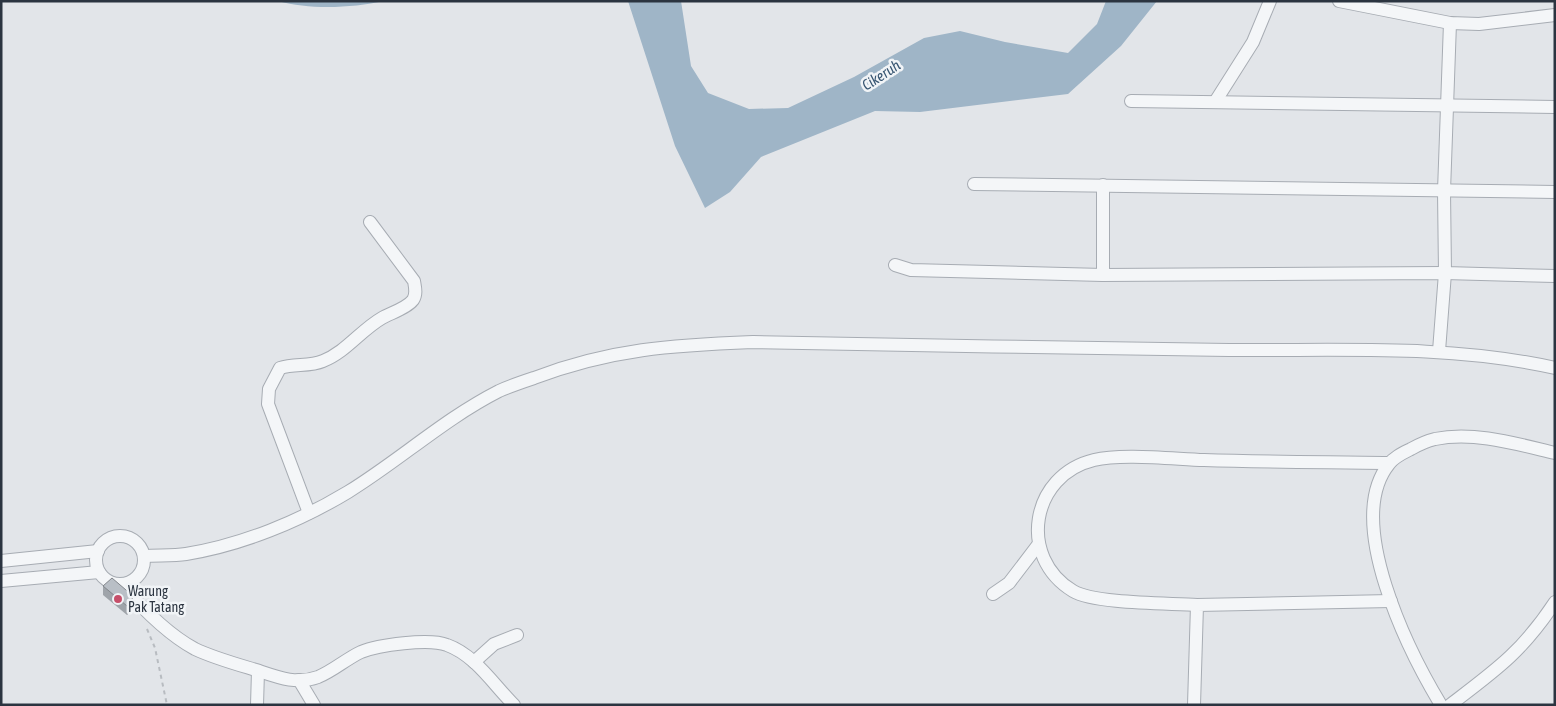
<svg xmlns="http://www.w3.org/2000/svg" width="1556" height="706" font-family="'Asap Condensed',sans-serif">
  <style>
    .water { fill: #9fb5c7 }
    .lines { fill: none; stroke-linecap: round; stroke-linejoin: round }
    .minor-casing { stroke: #a7acb3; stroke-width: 14 }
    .path { stroke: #b8bcc1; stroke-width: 2; stroke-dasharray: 4 4; stroke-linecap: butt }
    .minor { stroke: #f4f6f8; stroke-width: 12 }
    .wall { fill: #9fa4aa }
    .shaded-wall { fill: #82868b }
    .building { fill: #b9bfc6; stroke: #82868b }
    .poi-dot { fill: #c64f6a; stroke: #f1f4f7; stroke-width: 2 }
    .labels { text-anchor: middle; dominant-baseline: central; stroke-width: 5; stroke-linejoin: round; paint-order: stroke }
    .poi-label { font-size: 14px; fill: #2b3440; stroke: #f1f4f7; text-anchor: start }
    .water-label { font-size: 15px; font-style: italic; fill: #385672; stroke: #f1f4f7 }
  </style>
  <rect width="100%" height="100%" fill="#e2e5e9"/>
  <!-- water -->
  <g class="water">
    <path d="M278 1H384C352 8 310 10 278 1Z"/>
    <path d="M628 1H681L691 66 708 93 749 109 788 108 854 77 924 38 960 31 1005 42 1068 53 1097 24 1106 1H1157L1121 46 1068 94 920 112 875 111 761 157 730 192 705 208 675 146Z"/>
  </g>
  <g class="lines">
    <defs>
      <g id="minor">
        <path d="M1339 1 1450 23 1479 24 1555 15"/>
        <path d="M1450 23 1444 191 1445 273 1555 276"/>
        <path d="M1131 101 1555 107"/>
        <path d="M1215 102 1253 42 1270 1"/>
        <path d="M974 184 1555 192"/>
        <path d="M1103 185V275"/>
        <path d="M895 265 911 270 1103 275 1445 273 1439 351"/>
        <path d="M309 513 268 404 269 389 280 368C294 363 309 367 323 361 346 352 361 330 382 318 391 313 407 308 413 300 417 294 415 287 414 281L370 222"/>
        <circle cx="120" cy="560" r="24"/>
        <path d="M144 556C158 555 173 556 186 554 242 545 300 521 348 492 400 460 444 419 499 391 510 386 522 382 534 378 610 349 673 345 753 342 912 345 1070 348 1229 350 1338 351 1448 344 1555 368"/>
        <path d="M1 561 98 551"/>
        <path d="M1 581 99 572"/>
        <path d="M121 584C141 607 167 634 195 649 214 658 236 664 256 670 277 677 296 685 318 677 333 671 346 659 361 652 378 645 429 638 447 645 475 655 493 684 514 705"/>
        <path d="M993 594 1009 583 1038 545"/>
        <path d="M1197 605C1168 603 1095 604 1073 591 1017 557 1031 475 1094 460 1121 453 1174 459 1204 460 1266 462 1327 462 1389 463"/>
        <path d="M474 662 494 644 517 635"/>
        <path d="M299 680 314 705"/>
        <path d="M257 705 258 671"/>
        <path d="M1194 705 1197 605 1391 601"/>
        <path d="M1441 705C1409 652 1343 521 1389 464 1394 457 1403 453 1411 449 1418 445 1427 441 1435 439 1474 431 1517 444 1555 453"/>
        <path d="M1450 705C1496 670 1522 652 1555 602"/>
      </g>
    </defs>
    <!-- minor casing -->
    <use href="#minor" class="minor-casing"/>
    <!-- path -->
    <path class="path" d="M147 629 155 648 167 705"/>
    <!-- minor -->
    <use href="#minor" class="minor"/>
  </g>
  <!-- wall -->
  <path class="wall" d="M103 586 133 604 127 615 103 595Z"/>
  <!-- shaded-wall -->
  <path class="shaded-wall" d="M133 596V604L127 615V606Z"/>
  <!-- building -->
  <path class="building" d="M112 578 133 596 127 606 103 586Z"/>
  <!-- markers -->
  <circle class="poi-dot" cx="118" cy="599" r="5"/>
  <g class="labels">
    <!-- poi labels -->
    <g class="poi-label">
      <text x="128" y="591">Warung<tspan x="128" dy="16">Pak Tatang</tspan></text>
    </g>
    <!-- water labels -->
    <g class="water-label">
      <text transform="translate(881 75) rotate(-33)">Cikeruh</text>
    </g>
  </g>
  <!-- border -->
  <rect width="1556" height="706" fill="none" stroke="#2b3440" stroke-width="5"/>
</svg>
